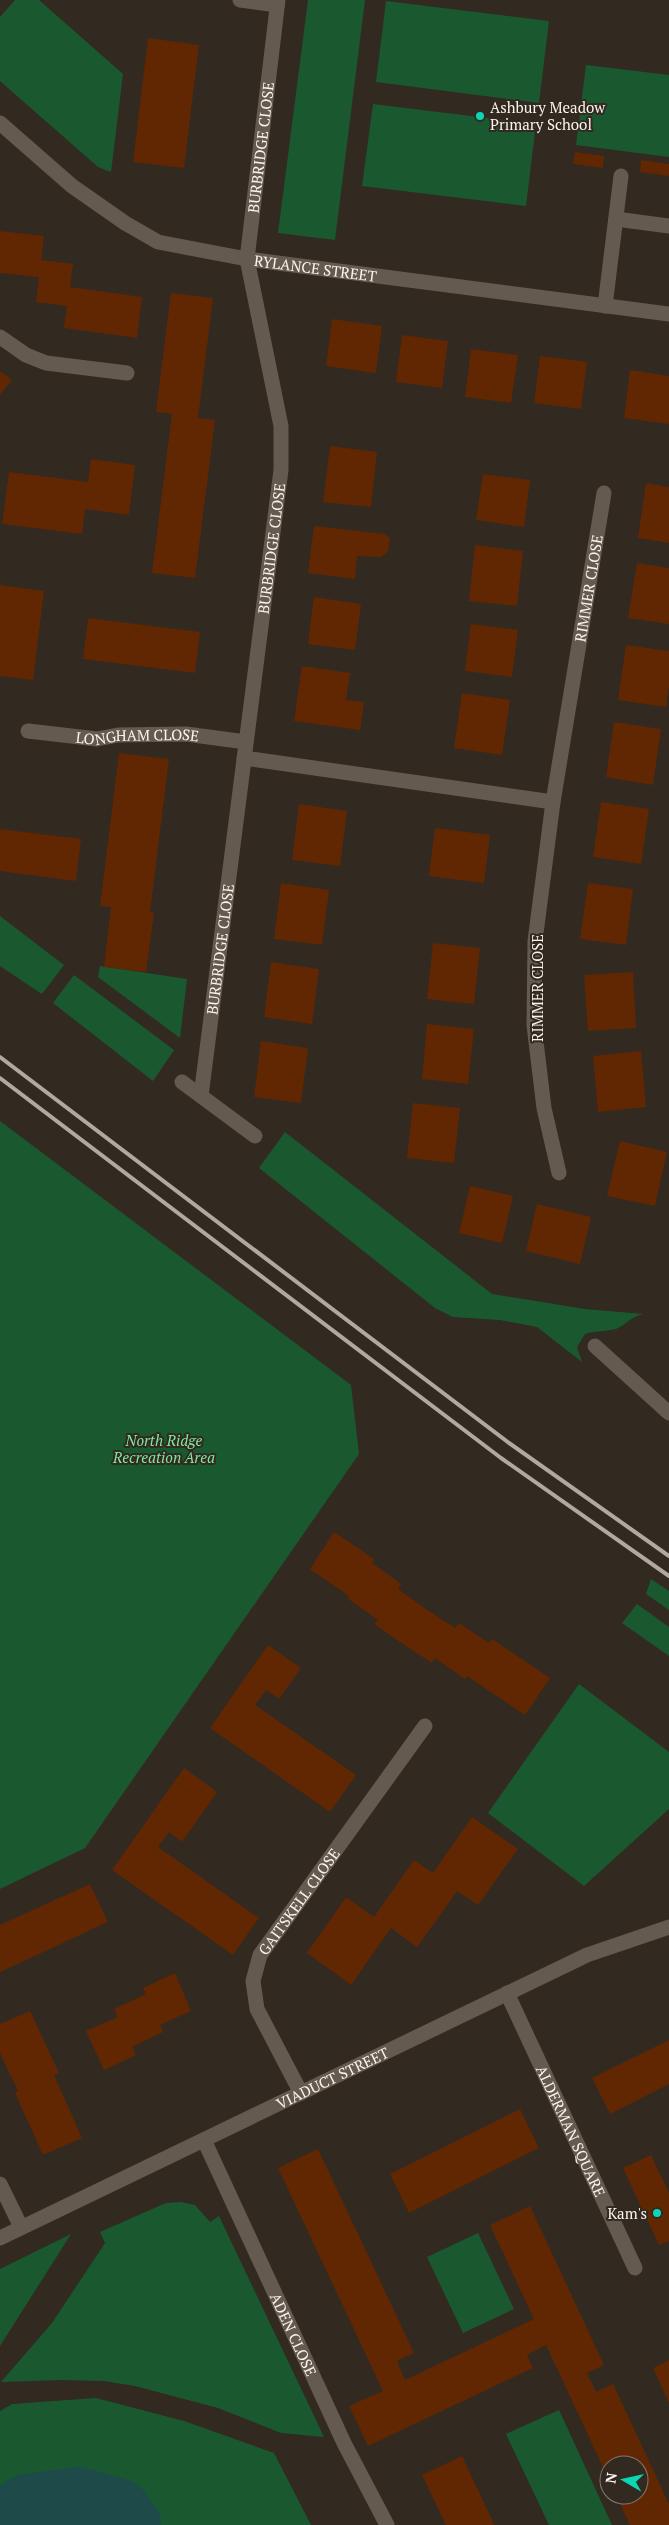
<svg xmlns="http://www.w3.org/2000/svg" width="669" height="2525" font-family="'PT Serif',serif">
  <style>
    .green { fill: #1a592f }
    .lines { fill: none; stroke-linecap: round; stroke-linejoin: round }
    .river { stroke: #1f4a4a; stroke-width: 64 }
    .building { fill: #612702 }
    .service { stroke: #645a50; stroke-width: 15 }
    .minor { stroke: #645a50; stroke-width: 15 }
    .tertiary { stroke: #645a50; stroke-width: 15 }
    .rail { stroke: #b0a9a2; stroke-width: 4 }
    .poi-dot { fill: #0cd5b5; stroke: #322921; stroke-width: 2 }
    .labels { text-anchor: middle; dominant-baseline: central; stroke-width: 4; stroke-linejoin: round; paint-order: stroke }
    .poi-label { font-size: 15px; fill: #faf4ee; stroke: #322921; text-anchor: start }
    .street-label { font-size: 15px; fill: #faf4ee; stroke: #322921 }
    .park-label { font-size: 15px; font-style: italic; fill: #7eea9c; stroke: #322921 }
  </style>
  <rect width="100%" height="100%" fill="#322921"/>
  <!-- green -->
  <g class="green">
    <path d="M15 0H39L123 74 111 172 98 167 0 81V17Z"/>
    <path d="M308 0H365L335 240 278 233Z"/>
    <path d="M386 1 549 21 539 103 376 82Z"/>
    <path d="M586 65 669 75V157L576 145Z"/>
    <path d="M373 104 536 124 526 206 362 186Z"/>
    <path d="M0 916 64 965 42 994 0 966Z"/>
    <path d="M100 966 187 979 180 1038 98 977Z"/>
    <path d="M74 975 174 1050 153 1081 53 1003Z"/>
    <path d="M0 1121 351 1385 359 1454 85 1848 0 1889Z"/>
    <path d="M285 1132 492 1294 585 1309 643 1314C629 1318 628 1323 618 1328 613 1331 593 1331 585 1334L577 1347 582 1362 537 1327 500 1320 453 1317 435 1308 259 1168Z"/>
    <path d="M651 1579 669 1591V1610L646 1594Z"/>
    <path d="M637 1604 669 1627V1656L622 1623Z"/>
    <path d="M579 1684 669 1752V1809L584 1886 488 1813Z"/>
    <path d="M181 2202 195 2205 210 2222 219 2216 324 2437 281 2433 218 2408 135 2386 104 2381 60 2380 1 2382 52 2323 105 2243 100 2232 166 2203Z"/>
    <path d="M478 2233 514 2309 463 2333 427 2257Z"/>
    <path d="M71 2234 0 2346V2269Z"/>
    <path d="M96 2398 184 2421 274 2453 311 2525H147L130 2495 47 2488 0 2510V2411L12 2404Z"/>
    <path d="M559 2410 612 2525H549L506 2434Z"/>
  </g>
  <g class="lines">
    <!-- river -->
    <path class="river" d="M0 2523 27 2506 79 2499 119 2511 129 2525"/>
  </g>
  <!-- building -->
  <g class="building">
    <path d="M148 38 199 45 184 168 133 162Z"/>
    <path d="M575 152 604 156 603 168 573 164Z"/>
    <path d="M641 160 669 164V176L640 172Z"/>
    <path d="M0 231 44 236 41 260 73 264 70 287 142 297 137 338 64 328 67 306 36 302 39 277 0 273Z"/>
    <path d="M171 293 213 298 198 418 215 420 195 578 152 573 172 414 156 412Z"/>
    <path d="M332 319 382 326 376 373 326 366Z"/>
    <path d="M402 335 448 341 442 388 396 382Z"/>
    <path d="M471 349 518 355 511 403 465 397Z"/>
    <path d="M540 356 587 362 581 409 534 403Z"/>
    <path d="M630 370 669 376V424L624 418Z"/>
    <path d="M0 371 12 380 0 395Z"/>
    <path d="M330 446 377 452 371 507 323 502Z"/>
    <path d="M91 459 135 465 129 515 85 509 82 534 2 524 9 472 88 482Z"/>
    <path d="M483 474 530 480 524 527 476 520Z"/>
    <path d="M646 483 669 487V543L638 538Z"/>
    <path d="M314 526 384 534 390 538 388 552 381 557 357 556 355 579 308 573Z"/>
    <path d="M475 545 523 551 517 606 469 601Z"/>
    <path d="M637 563 669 568V624L628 618Z"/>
    <path d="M0 585 44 591 33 680 0 676Z"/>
    <path d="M314 597 361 604 355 650 308 644Z"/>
    <path d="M88 618 200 632 195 673 83 659Z"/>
    <path d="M471 624 518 630 512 677 465 671Z"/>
    <path d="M626 645 669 651V686L666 707 618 700Z"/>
    <path d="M302 666 350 673 346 700 364 702 360 730 294 721Z"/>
    <path d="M462 693 510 700 502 755 454 748Z"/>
    <path d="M614 722 661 729 653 785 606 777Z"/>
    <path d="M119 753 169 759 150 912 154 913 146 972 104 967 111 907 100 906Z"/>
    <path d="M601 802 649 809 641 864 593 857Z"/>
    <path d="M299 804 347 811 340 866 292 860Z"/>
    <path d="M435 828 490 835 484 883 429 876Z"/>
    <path d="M0 829 81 839 76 881 0 871Z"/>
    <path d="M281 883 329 890 322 945 274 939Z"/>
    <path d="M588 883 633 889 626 945 580 939Z"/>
    <path d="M433 943 480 948 474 1004 427 999Z"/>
    <path d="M271 962 319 969 312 1024 264 1017Z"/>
    <path d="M633 972 636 1028 588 1031 584 975Z"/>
    <path d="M427 1024 474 1029 468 1084 422 1079Z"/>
    <path d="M261 1041 308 1048 301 1103 254 1097Z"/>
    <path d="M641 1051 646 1107 598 1112 593 1056Z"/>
    <path d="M413 1103 460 1108 454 1163 407 1158Z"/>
    <path d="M620 1141 667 1152 655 1206 607 1196Z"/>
    <path d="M470 1186 513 1196 502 1243 459 1233Z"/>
    <path d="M537 1204 591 1217 580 1264 526 1251Z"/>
    <path d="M334 1532 374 1559 372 1563 401 1584 398 1589 426 1609 455 1628 459 1623 489 1643 492 1639 550 1678 525 1715 467 1676 465 1679 435 1658 432 1663 403 1644 374 1624 378 1620 348 1599 349 1596 310 1569Z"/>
    <path d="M268 1645 301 1668 279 1699 266 1690 255 1705 356 1775 330 1812 210 1728Z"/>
    <path d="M184 1768 217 1792 182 1842 169 1832 158 1847 259 1918 233 1955 112 1870Z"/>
    <path d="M472 1817 518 1849 478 1905 457 1891 417 1947 391 1928 351 1985 307 1953 346 1897 374 1917 414 1860 433 1873Z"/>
    <path d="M90 1884 108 1922 0 1972V1925Z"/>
    <path d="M175 1973 191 2011 160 2025 163 2032 132 2047 136 2055 104 2070 86 2031 118 2017 114 2009 146 1994 143 1988Z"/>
    <path d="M30 2011 59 2073 54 2075 82 2138 43 2155 15 2093 18 2091 0 2053V2024Z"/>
    <path d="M669 2040V2084L610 2114 592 2078Z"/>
    <path d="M520 2109 539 2148 409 2213 390 2174Z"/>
    <path d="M318 2149 414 2353 397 2361 405 2380 534 2319 490 2225 530 2206 604 2365 587 2373 596 2392 613 2384 669 2504V2525H630L616 2495H639V2465H609V2480L546 2345 527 2355 533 2368 368 2446 349 2406 383 2391 278 2168Z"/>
    <path d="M651 2155 669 2193V2241L659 2245 623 2168Z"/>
    <path d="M669 2360V2403L653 2368Z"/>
    <path d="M462 2456 492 2520 494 2525H446L422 2475Z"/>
  </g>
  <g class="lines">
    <!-- service -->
    <g class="service">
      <path d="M616 219 669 226"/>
      <path d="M605 306 621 176"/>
      <path d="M182 1082 255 1136"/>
    </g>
    <!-- minor -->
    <g class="minor">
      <path d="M240 0 277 5"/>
      <path d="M0 337 26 355 46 363 127 373"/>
      <path id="s1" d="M28 731 97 739 118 735 186 734 246 742"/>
      <path d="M244 758 553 802"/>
      <path id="s2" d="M201 1096 281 470V426L247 259 278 0"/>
      <path id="s3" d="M559 1173 544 1108 534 1025 535 941 553 802 604 493"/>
      <path d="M595 1346 669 1413"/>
      <path id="s4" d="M507 1993 635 2268"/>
      <path id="s5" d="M301 2093 257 2009 253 1981 260 1955 425 1726"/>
      <path id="s6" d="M204 2140 344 2443 387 2525"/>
      <path d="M0 2184 21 2227"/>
    </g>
    <!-- tertiary -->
    <g class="tertiary">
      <path id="s7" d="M0 123 72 186 125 223 158 242 247 259 669 314"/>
      <path id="s8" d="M0 2238 587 1955 669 1927"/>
    </g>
    <!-- rail -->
    <g class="rail">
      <path d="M0 1057 509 1443 669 1556"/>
      <path d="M0 1078 501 1458 669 1576"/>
    </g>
  </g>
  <!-- markers -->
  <g class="poi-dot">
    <circle cx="480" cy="116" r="5"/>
    <circle cx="657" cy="2213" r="5"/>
  </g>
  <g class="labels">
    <!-- poi labels -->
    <g class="poi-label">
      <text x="490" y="107">Ashbury Meadow<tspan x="490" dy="17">Primary School</tspan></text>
      <text x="647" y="2213" text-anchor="end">Kam's</text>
    </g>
    <!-- street labels -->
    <g class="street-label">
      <text stroke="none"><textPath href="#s2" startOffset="958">BURBRIDGE CLOSE</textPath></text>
      <text stroke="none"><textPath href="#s7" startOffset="358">RYLANCE STREET</textPath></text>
      <text stroke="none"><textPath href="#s2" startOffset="552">BURBRIDGE CLOSE</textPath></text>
      <text stroke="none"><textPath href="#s3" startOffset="591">RIMMER CLOSE</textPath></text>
      <text stroke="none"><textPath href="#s1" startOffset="110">LONGHAM CLOSE</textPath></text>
      <text stroke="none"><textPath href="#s2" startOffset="148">BURBRIDGE CLOSE</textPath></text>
      <text transform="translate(537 988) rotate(-90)">RIMMER CLOSE</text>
      <text stroke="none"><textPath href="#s5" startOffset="216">GAITSKELL CLOSE</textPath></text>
      <text stroke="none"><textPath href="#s8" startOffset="369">VIADUCT STREET</textPath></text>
      <text stroke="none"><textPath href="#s4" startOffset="152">ALDERMAN SQUARE</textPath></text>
      <text stroke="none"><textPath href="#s6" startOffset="214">ADEN CLOSE</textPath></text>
    </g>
    <!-- park labels -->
    <g class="park-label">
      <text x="164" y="1440">North Ridge<tspan x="164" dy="17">Recreation Area</tspan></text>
    </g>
  </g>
  <!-- north arrow -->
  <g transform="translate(624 2480) rotate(279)"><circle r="24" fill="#322921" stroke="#827a73"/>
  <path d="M0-4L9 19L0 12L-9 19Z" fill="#0cd5b5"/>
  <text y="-8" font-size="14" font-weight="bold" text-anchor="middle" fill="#faf4ee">N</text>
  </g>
</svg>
